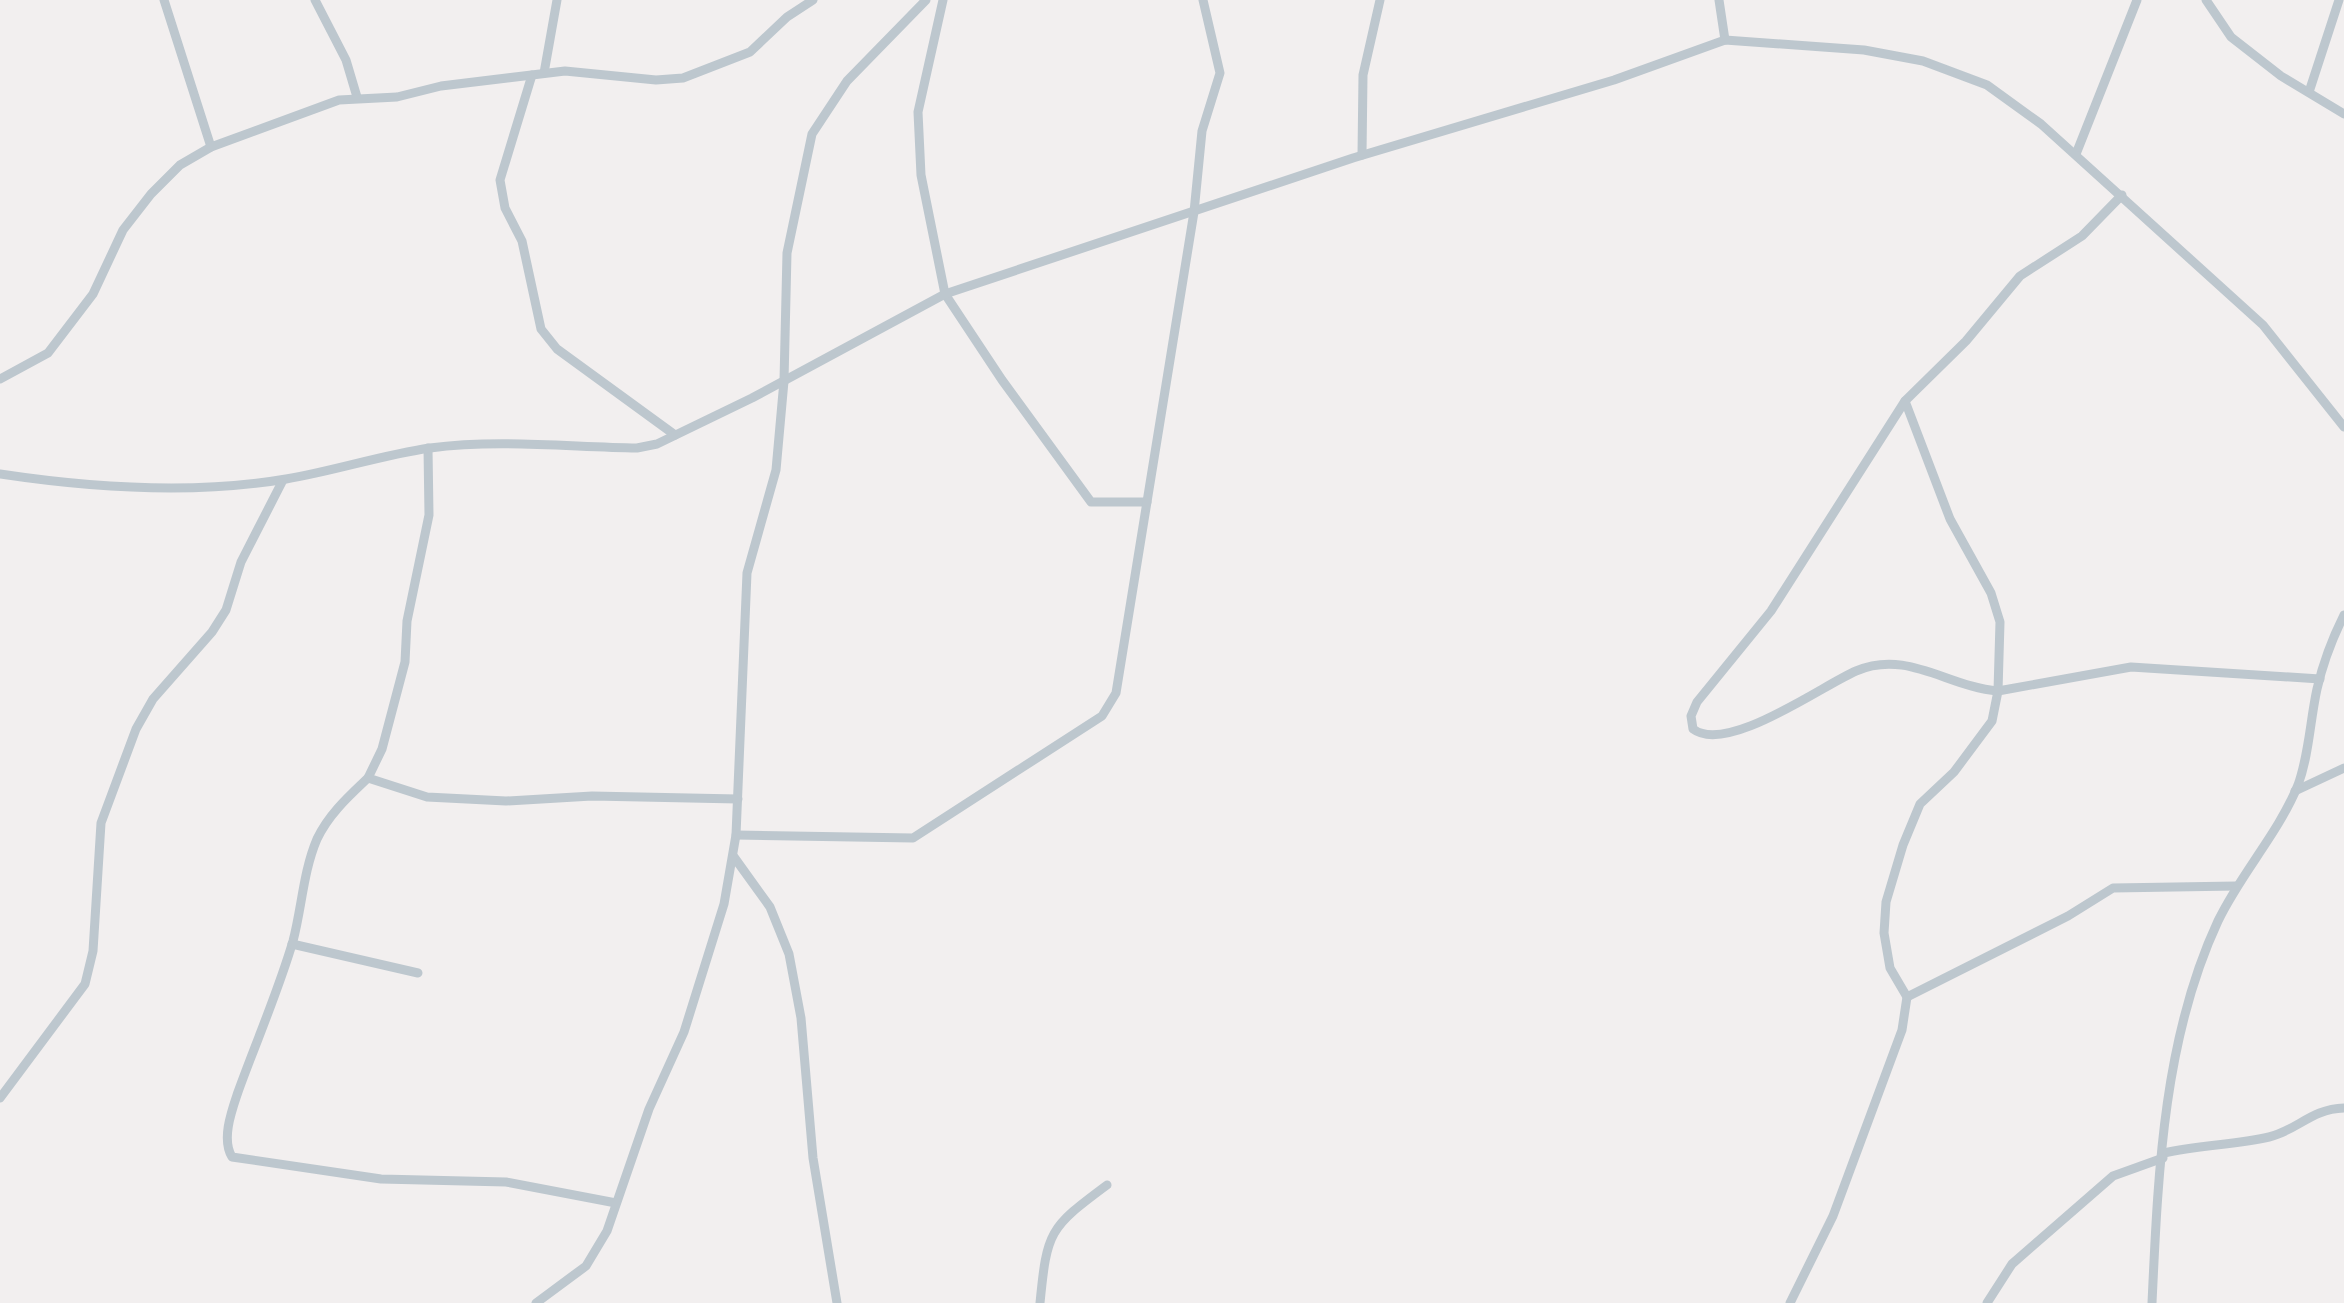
<svg xmlns="http://www.w3.org/2000/svg" width="2344" height="1303" font-family="'Public Sans',sans-serif">
  <style>
    .lines { fill: none; stroke-linecap: round; stroke-linejoin: round }
    .street { stroke: #bdc7ce; stroke-width: 9 }
  </style>
  <rect width="100%" height="100%" fill="#f2efef"/>
  <g class="lines">
    <!-- street -->
    <g class="street">
      <path d="M164 0 211 147"/>
      <path d="M315 0 346 60 357 97"/>
      <path d="M943 0 918 112 921 175 945 294 1002 380 1091 502H1147"/>
      <path d="M1719 0 1725 40"/>
      <path d="M2206 0 2231 37 2281 76 2344 114"/>
      <path d="M544 73 557 0"/>
      <path d="M532 75 500 180 505 208 522 241 541 329 557 349 675 435"/>
      <path d="M2309 92 2339 0"/>
      <path d="M2076 154 2137 0"/>
      <path d="M1362 155 1363 75 1380 0"/>
      <path d="M2122 195 2082 236 2020 276 1966 341 1905 401 1771 611 1697 702 1691 716 1693 729C1727 755 1823 685 1856 671 1907 649 1948 687 1998 691L2131 667 2320 679"/>
      <path d="M0 379 48 353 93 294 123 230 151 194 180 165 211 147 339 100 397 97 441 86 565 71 656 80 683 78 750 52 787 17 813 0"/>
      <path d="M428 448 429 515 407 621 405 662 382 749 368 778 427 797 506 801 592 796 738 799"/>
      <path d="M0 474C93 488 193 495 286 479 334 471 382 455 430 448 497 439 569 447 637 448L657 444 752 398 945 294 1353 158 1614 80 1725 40 1864 50 1923 61 1987 85 2041 124 2263 325 2344 427"/>
      <path d="M368 778C348 797 329 814 317 839 303 872 302 907 293 941 278 992 256 1042 238 1092 232 1110 221 1139 232 1157L381 1179 506 1182 616 1203"/>
      <path d="M2295 791 2344 768"/>
      <path d="M736 835 913 838 1102 716 1116 693 1194 212 1202 131 1220 73 1203 0"/>
      <path d="M734 857 770 907 789 954 801 1018 813 1158 837 1303"/>
      <path d="M292 944 418 973"/>
      <path d="M1907 997 2068 916 2113 888 2236 886"/>
      <path d="M0 1098 85 984 93 951 101 823 136 729 153 699 212 632 226 610 241 562 283 480"/>
      <path d="M2164 1153C2199 1145 2235 1145 2269 1137 2298 1130 2311 1109 2344 1108"/>
      <path d="M536 1303 586 1266 607 1231 649 1109 684 1032 724 904 736 835 747 573 776 470 784 381 787 253 812 134 847 81 926 0"/>
      <path d="M1040 1303C1047 1231 1049 1228 1107 1185"/>
      <path d="M1790 1303 1833 1216 1902 1030 1907 997 1890 968 1884 933 1886 902 1903 845 1920 804 1954 772 1992 721 1998 691 2000 622 1991 593 1950 519 1905 401"/>
      <path d="M1987 1303 2012 1264 2113 1176 2163 1158"/>
      <path d="M2152 1303C2158 1175 2163 1039 2218 921 2241 873 2278 834 2298 785 2309 755 2310 721 2317 689 2323 663 2332 639 2344 615"/>
    </g>
  </g>
</svg>
